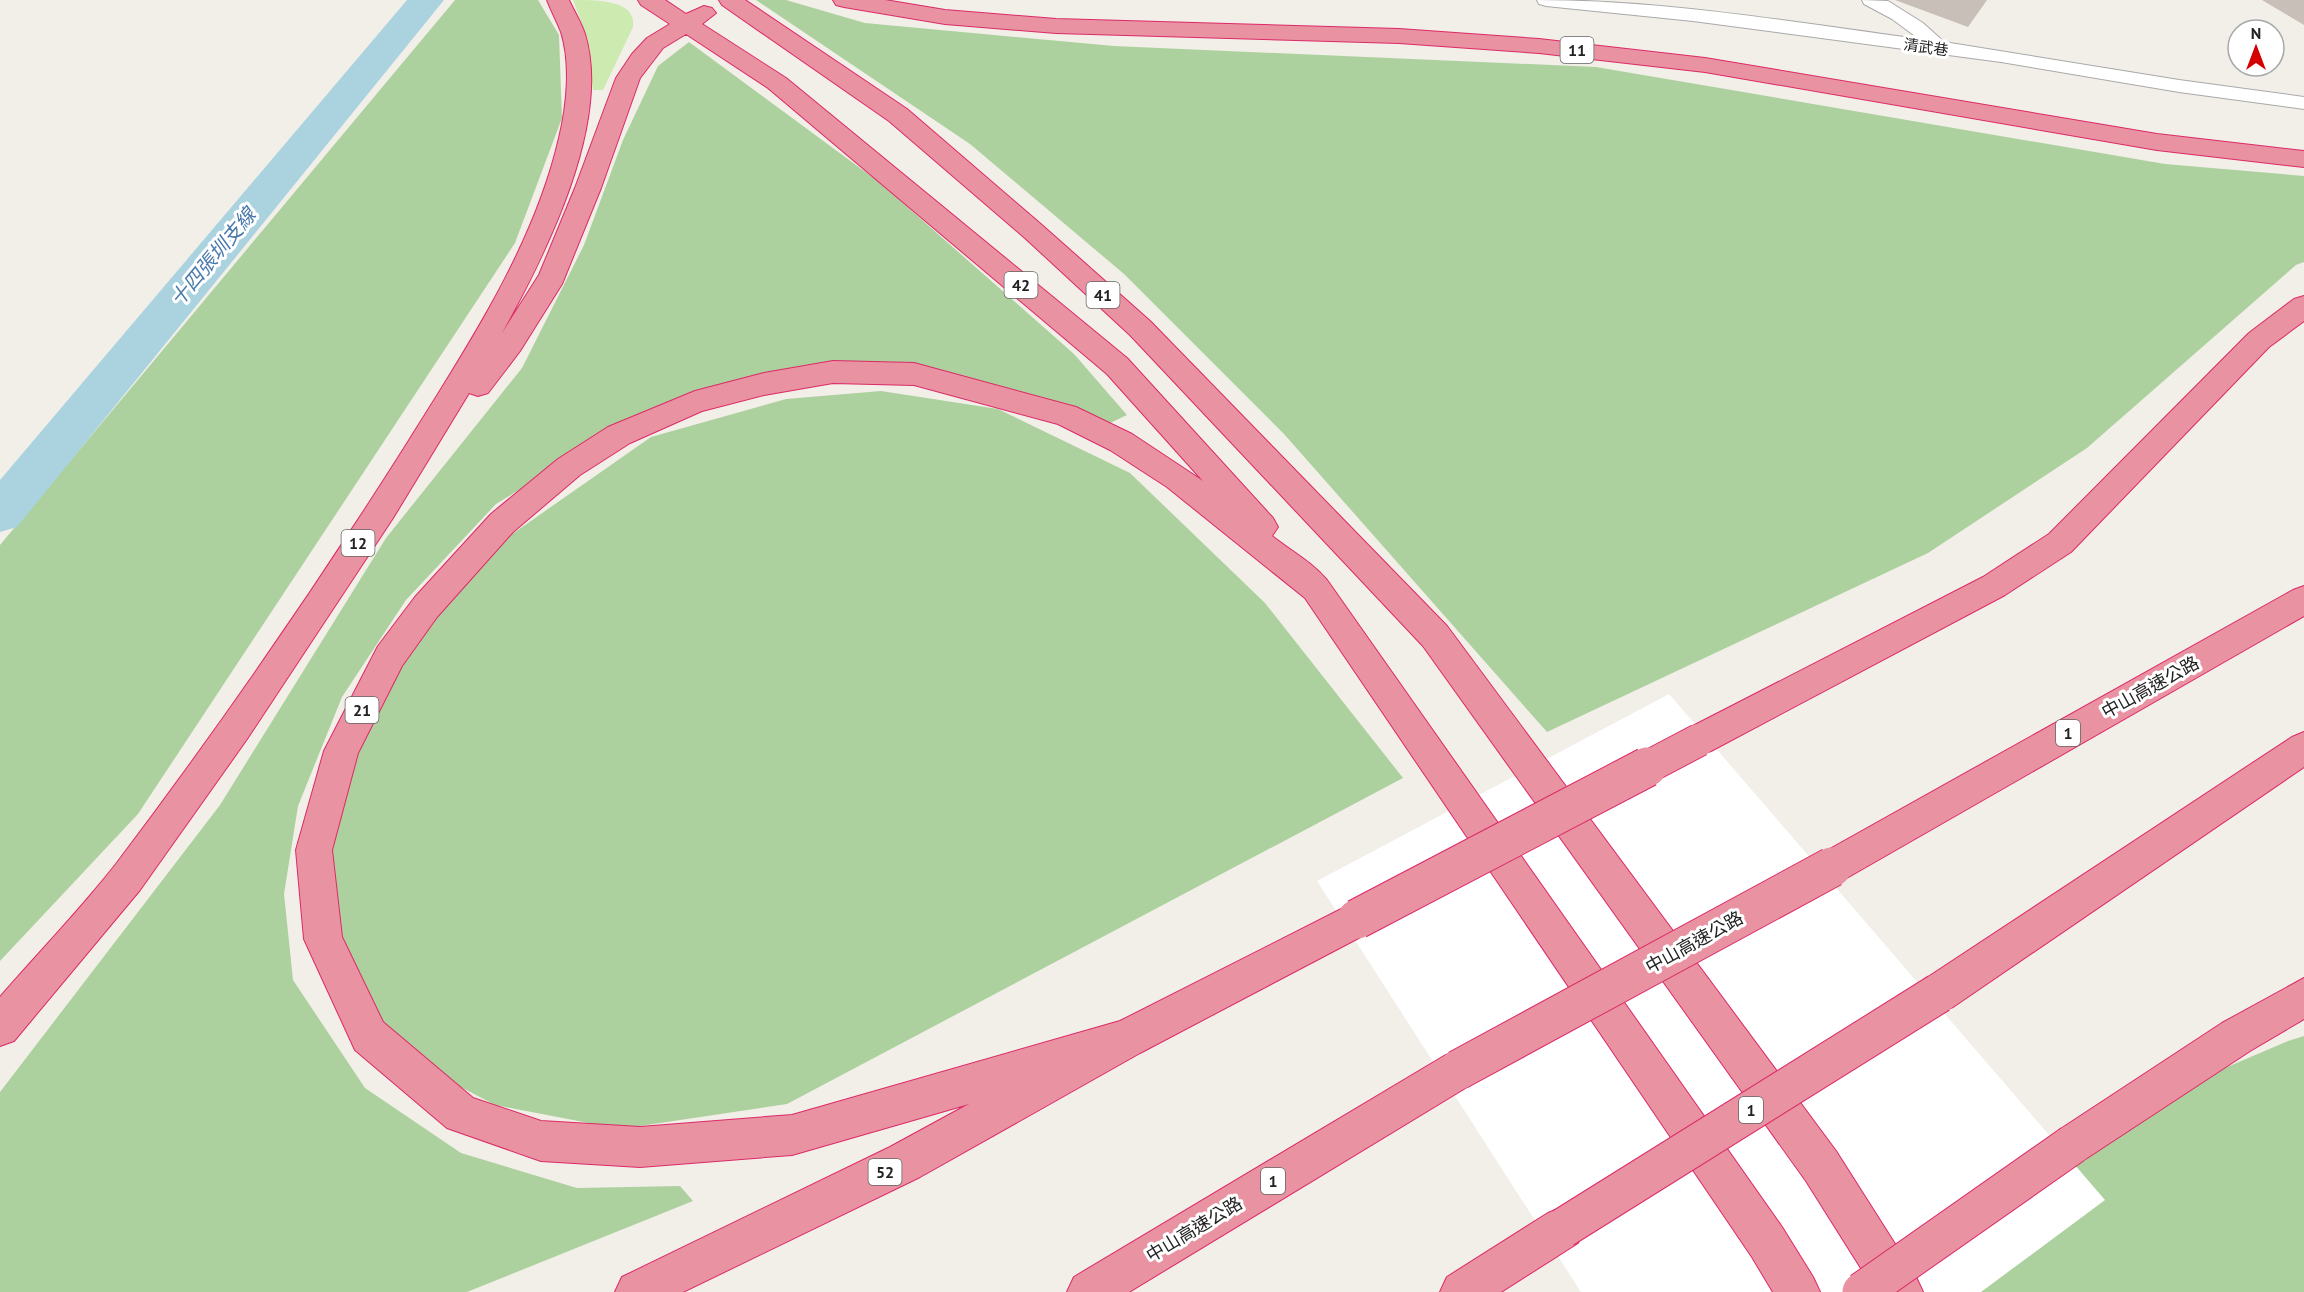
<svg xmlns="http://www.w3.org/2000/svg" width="2304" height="1292" font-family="'PT Sans','Noto Sans TC',sans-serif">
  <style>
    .grass { fill: #cdebb0 }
    .forest { fill: #add19e }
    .pier { fill: #fff }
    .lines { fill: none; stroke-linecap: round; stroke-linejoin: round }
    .canal { fill: #aad3df; fill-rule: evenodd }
    .building { fill: #c7bfb8 }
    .lane-casing { stroke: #a9a9a9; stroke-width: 2 }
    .highway-casing { stroke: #dc2a67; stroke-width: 2 }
    .lane { fill: #fff; fill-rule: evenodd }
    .highway { fill: #e892a2; fill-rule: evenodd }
    .highway-bridge-far1-casing { stroke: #dc2a67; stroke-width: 34; stroke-linecap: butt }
    .highway-bridge-casing { stroke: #dc2a67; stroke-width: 41; stroke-linecap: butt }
    .highway-bridge-far1 { stroke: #e892a2; stroke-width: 32 }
    .highway-bridge { stroke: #e892a2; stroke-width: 39 }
    .labels { text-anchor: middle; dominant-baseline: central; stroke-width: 6; stroke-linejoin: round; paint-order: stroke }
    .far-street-label { font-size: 15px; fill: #222; stroke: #fff }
    .shield { fill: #fff; stroke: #646464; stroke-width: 1.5 }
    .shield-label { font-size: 16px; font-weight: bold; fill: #222 }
    .street-label { font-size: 18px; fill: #222; stroke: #fff }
    .water-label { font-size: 20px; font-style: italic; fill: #4a7aab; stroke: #fff }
  </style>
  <rect width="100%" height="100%" fill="#f2efe9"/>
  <!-- grass -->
  <path class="grass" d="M573 0C598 0 637 0 633 27L603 90H593L583 27Z"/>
  <!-- forest -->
  <g class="forest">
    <path d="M455 0H538L559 35 562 118 515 243 138 814 0 961V545Z"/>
    <path d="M756 0H786L865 23 1114 46 1596 67 2165 164 2304 176V262L2296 265 2087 448 1928 553 1547 732 1284 434 1124 274 970 144Z"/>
    <path d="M689 42 879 182 1074 354 1127 415 1110 423 968 378 818 371 652 409 496 504 406 600 342 697 298 806 284 894 293 980 365 1088 461 1153 577 1188 680 1186 693 1201 467 1292H0V1092L220 805 386 538 522 368 584 245 623 140 658 66Z"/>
    <path d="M881 391 998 409 1130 473 1265 603 1403 778 787 1104 620 1129 495 1105 398 1054 340 973 328 829 373 695 495 546 651 437 786 399Z"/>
    <path d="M2304 1036V1292H1969L1947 1263 2164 1094 2288 1041Z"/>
  </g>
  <!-- pier -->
  <path class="pier" d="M1669 694 2105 1200 1981 1292H1581L1317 881Z"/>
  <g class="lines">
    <!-- canal -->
    <path class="canal" d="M407 0H444L17 527 0 532V480Z"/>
  </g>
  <!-- building -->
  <g class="building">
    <path d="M1895 0H1987L1968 27Z"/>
    <path d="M2262 0H2304V25Z"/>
  </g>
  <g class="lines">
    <defs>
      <path id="lane" d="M1537 0C1665 0 1792 22 1919 39L1892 19 1864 4 1862 0 1888 1 1923 23 1944 42 2179 80 2304 97V109L2179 92 2001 62 1693 21 1546 6 1539 4Z"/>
      <g id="highway">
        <path d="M547 0H569C574 11 581 22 585 34 612 124 545 255 502 333L539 275 575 188 616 78 632 54 647 38 670 24 641 5 638 0H665L686 14 704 6 712 8 716 13 702 24 786 78 1127 358 1273 518 1278 527 1272 536C1291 551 1312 562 1327 580L1782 1227 1813 1277 1820 1292H1773L1752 1257 1305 598 1167 487 1110 450 1058 424 914 385 833 383 764 395 702 411 630 443 580 475 513 532 437 617 402 666 358 753 332 850 342 937 383 1022 473 1098 541 1121 640 1127 792 1115 1120 1021 1357 901 1370 906 1376 919 1370 932 1140 1053 920 1177 683 1292H615L622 1277 890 1147 969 1104 792 1155 640 1167 541 1161 447 1128 355 1050 304 939 296 850 324 751 378 646 415 597 491 514 558 459 608 427 695 391 764 373 833 361 914 363 1076 407 1132 434 1203 481 1107 374 768 88 686 34 663 48 640 78 601 188 562 284 520 351 488 393 478 396 469 393 393 518 247 739 140 890 14 1041 0 1046V997C38 953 80 910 116 864 219 728 317 586 408 442 466 349 534 247 559 138 567 105 571 64 561 32 557 21 551 11 547 0Z"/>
        <path d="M719 0H745L907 109 1043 226 1150 321 1447 626 1836 1151 1916 1277 1923 1292H1876L1806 1181 1423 646 1130 335 1025 238 889 121 722 5Z"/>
        <path d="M833 0H885L945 10 1056 19 1399 29 1539 39 1705 58 2157 134 2304 151V167L2157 150 1705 72 1539 53 1399 43 1056 33 945 24 844 7 836 5Z"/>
        <path d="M2304 296V321L2269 347 2071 552 2005 595 1711 751 1699 755 1687 751 1682 740 1687 729 1983 577 2049 534 2249 333 2294 299Z"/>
        <path d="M2304 586V616L1845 879 1832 884 1819 879 1814 867 1819 855 2293 590Z"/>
        <path d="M2304 732V767L1953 1007 1939 1012 1925 1007 1920 993 1925 979 2292 737Z"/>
        <path d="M2304 978V1019L2250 1051 2087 1158 2073 1164 2059 1158 2053 1144 2059 1130 2222 1023Z"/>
        <path d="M1458 1050 1472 1056 1478 1070 1472 1084 1129 1292H1067L1074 1277 1444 1056Z"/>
        <path d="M1563 1207 1578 1213 1584 1228 1578 1243 1501 1292H1440L1447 1277 1548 1213Z"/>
      </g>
    </defs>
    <!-- lane casing -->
    <use href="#lane" class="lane-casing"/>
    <!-- highway casing -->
    <use href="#highway" class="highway-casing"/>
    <!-- lane -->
    <use href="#lane" class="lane"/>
    <!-- highway -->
    <use href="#highway" class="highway"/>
    <defs>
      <path id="highway-bridge-far1" d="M1644 769 1699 740"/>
      <g id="highway-bridge">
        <path d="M1357 919 1647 767"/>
        <path d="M1458 1070 1832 867"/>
        <path d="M1563 1228 1939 993"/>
        <path d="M1862 1292 2073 1144"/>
      </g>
    </defs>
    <!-- highway-bridge-far1 casing -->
    <use href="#highway-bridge-far1" class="highway-bridge-far1-casing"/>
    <!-- highway-bridge casing -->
    <use href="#highway-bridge" class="highway-bridge-casing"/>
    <!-- highway-bridge-far1 -->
    <use href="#highway-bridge-far1" class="highway-bridge-far1"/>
    <!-- highway-bridge -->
    <use href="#highway-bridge" class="highway-bridge"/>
  </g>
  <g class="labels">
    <!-- far-street labels -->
    <g class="far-street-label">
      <text transform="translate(1926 47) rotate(8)">清武巷</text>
    </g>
    <!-- shield labels -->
    <g class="shield">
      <rect x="1560.5" y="37" width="33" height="26" rx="4.5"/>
      <rect x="1004.5" y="272" width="33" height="26" rx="4.5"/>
      <rect x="1086.5" y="282" width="33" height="26" rx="4.5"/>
      <rect x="341.5" y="530" width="33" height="26" rx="4.5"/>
      <rect x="345.5" y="697" width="33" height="26" rx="4.5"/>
      <rect x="2056" y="720" width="24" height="26" rx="4.5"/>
      <rect x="1739" y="1097" width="24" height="26" rx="4.5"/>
      <rect x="868.5" y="1159" width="33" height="26" rx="4.5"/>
      <rect x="1261" y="1168" width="24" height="26" rx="4.5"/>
    </g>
    <g class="shield-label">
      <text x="1577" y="50">11</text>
      <text x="1021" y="285">42</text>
      <text x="1103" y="295">41</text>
      <text x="358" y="543">12</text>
      <text x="362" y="710">21</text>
      <text x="2068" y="733">1</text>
      <text x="1751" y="1110">1</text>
      <text x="885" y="1172">52</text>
      <text x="1273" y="1181">1</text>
    </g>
    <!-- street labels -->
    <g class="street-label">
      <text transform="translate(2150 687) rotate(-29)">中山高速公路</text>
      <text transform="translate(1694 942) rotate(-29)">中山高速公路</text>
      <text transform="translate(1194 1229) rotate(-31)">中山高速公路</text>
    </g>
    <!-- water labels -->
    <g class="water-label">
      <text transform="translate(213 257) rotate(-50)">十四張圳支線</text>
    </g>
  </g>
  <!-- north arrow -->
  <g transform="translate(2256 48)"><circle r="28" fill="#ffffff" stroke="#a7a7a7" stroke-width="1.5"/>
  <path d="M0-4.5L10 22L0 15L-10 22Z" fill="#d40000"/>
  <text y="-9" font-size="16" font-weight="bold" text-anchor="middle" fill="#222222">N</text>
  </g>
</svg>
